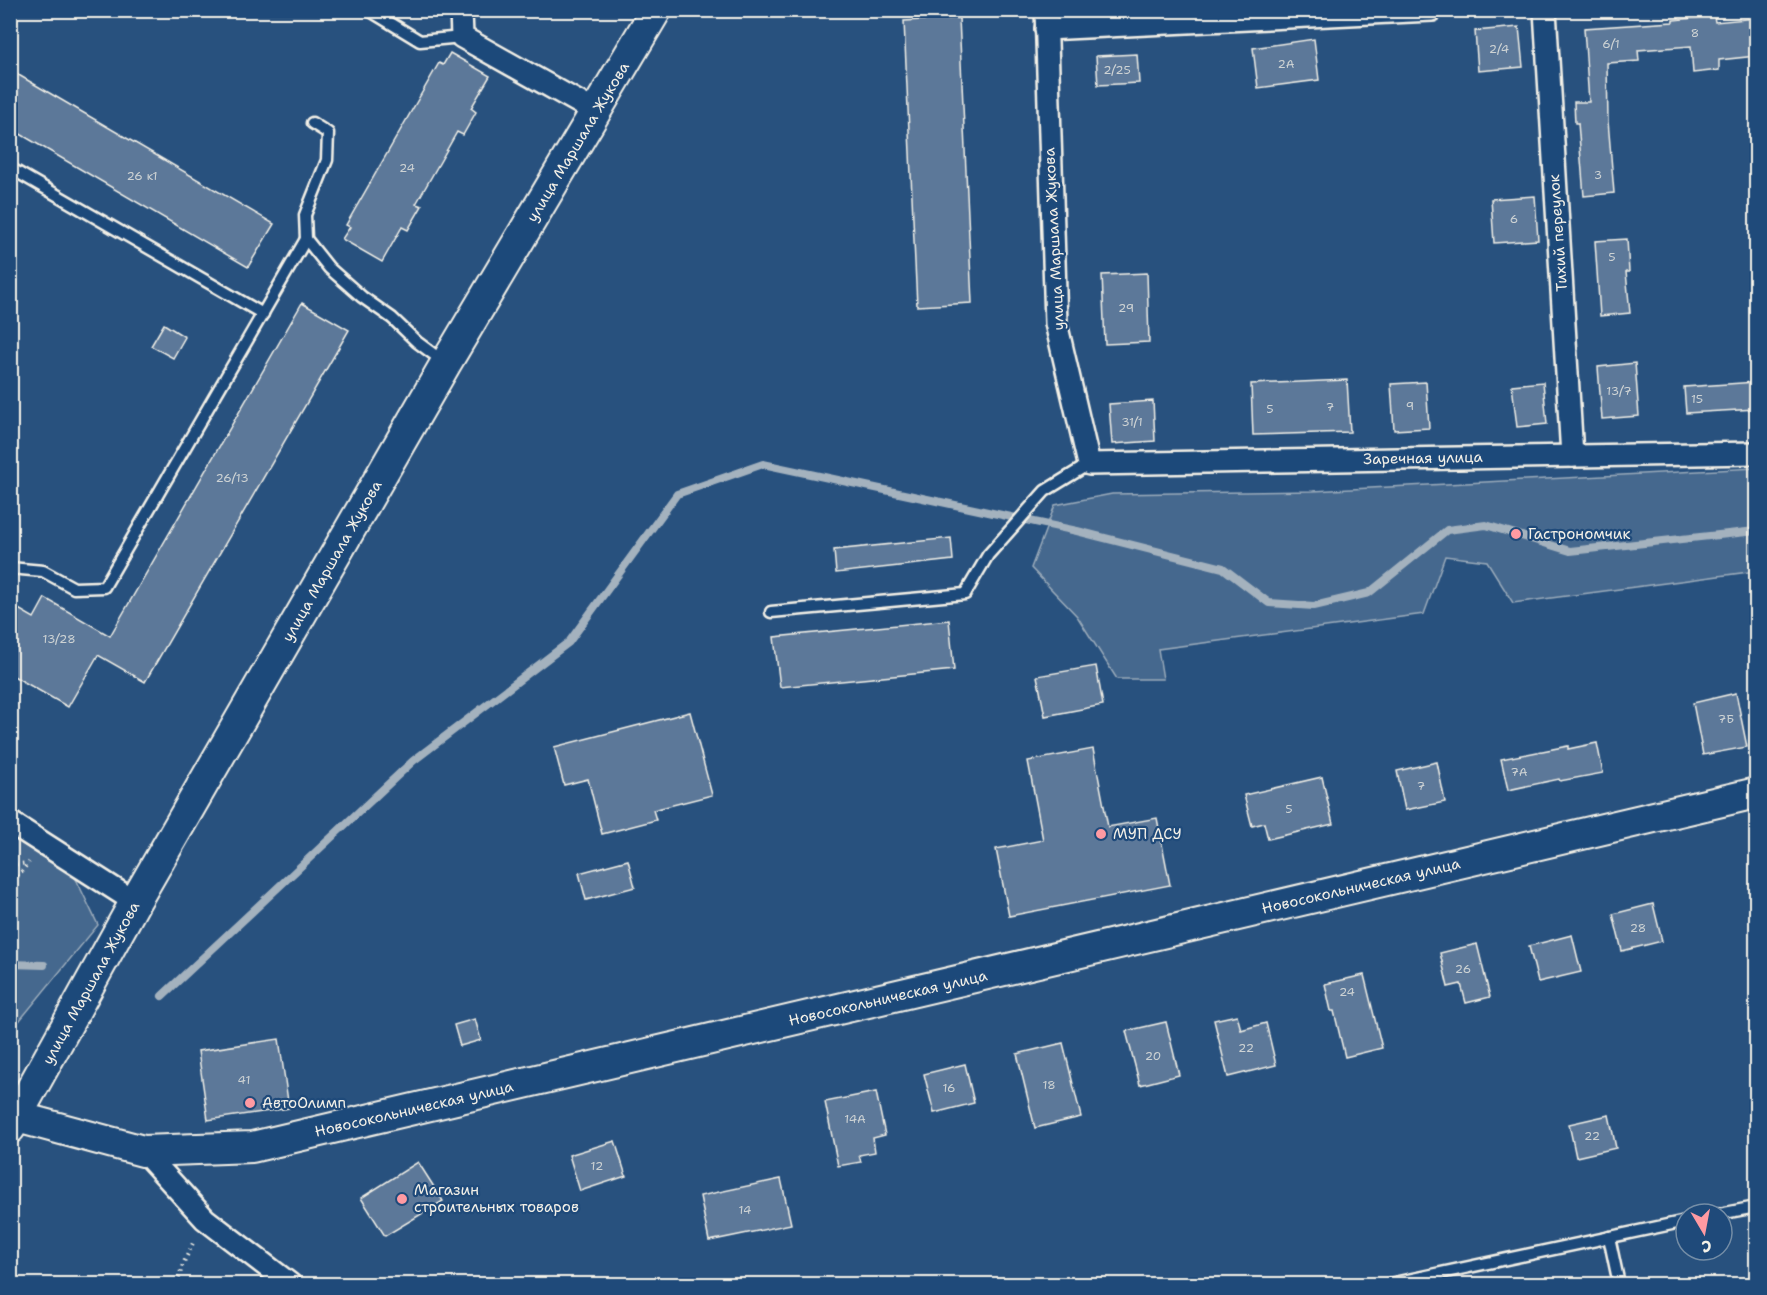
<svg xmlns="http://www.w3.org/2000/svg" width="1767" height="1295" font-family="'Shantell Sans',sans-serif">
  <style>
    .green { fill: #45688e; stroke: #9cacbb; stroke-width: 1.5 }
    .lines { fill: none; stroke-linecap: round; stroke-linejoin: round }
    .stream { stroke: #a4b2be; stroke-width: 8 }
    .building { fill: #5b7899; stroke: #f4f1e8; stroke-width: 1.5 }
    .lane-casing { stroke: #f4f1e8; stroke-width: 15 }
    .street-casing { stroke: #f4f1e8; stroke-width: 26 }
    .secondary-casing { stroke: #f4f1e8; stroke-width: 34 }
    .path { stroke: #f4f1e8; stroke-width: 4; stroke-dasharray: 1.5 4.5; stroke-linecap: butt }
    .lane { stroke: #1f4a7a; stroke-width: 10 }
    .street { stroke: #1f4a7a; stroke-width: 21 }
    .secondary { stroke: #1f4a7a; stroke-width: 30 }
    .poi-dot { fill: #ff9aa2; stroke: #1f4a7a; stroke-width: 2 }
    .labels { text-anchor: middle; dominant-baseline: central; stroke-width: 4.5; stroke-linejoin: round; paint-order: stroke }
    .number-label { font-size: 12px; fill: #ced3d4 }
    .street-label { font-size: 15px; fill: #f4f1e8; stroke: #1f4a7a }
    .poi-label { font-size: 15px; fill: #f4f1e8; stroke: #1f4a7a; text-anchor: start }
  </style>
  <rect width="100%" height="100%" fill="#28517e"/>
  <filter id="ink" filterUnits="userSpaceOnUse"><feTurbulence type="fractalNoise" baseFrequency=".0167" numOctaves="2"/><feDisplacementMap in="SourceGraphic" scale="12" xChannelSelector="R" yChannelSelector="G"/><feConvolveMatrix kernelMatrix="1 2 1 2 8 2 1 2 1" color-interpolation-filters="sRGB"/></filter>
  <g filter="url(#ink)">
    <!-- green -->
    <g class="green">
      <path d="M1756 468V571L1513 603 1487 561 1445 556 1424 614 1158 649 1163 679H1117L1077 616 1031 568 1055 505 1112 494 1313 491Z"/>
      <path d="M11 837 75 877 98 925 11 1031Z"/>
    </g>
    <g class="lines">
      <!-- stream -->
      <g class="stream">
        <path d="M10 964 44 965"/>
        <path d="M162 996 413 761 569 642 677 494 763 464 1077 531 1223 568 1269 603 1314 606 1369 593 1447 530 1486 525 1570 551 1756 531"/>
      </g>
    </g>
    <!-- building -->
    <g class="building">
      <path d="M1714 16 1715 22 1756 18V56L1719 60V70L1693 73 1691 46 1638 50 1639 61 1607 63 1608 121 1614 193 1584 196 1578 123H1575L1574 102H1589L1584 28 1673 22V20Z"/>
      <path d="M959 18 972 303 917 306 904 21Z"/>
      <path d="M1519 27 1523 67 1478 71 1475 31Z"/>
      <path d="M1314 39 1319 80 1258 88 1253 48Z"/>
      <path d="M450 53 490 76 471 108 476 112 463 135 457 132 416 204 422 206 408 230 402 227 382 262 342 239 350 227 346 225 439 63 443 65Z"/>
      <path d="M1137 54 1139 83 1098 85 1096 56Z"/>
      <path d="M10 70 274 224 248 267 10 128Z"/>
      <path d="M1535 196 1538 240 1494 243 1491 199Z"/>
      <path d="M1627 239 1629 272H1626L1630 313 1600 316 1595 241Z"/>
      <path d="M1147 273 1149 342 1105 344 1102 275Z"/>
      <path d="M302 303 349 330 145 682 98 655 68 707 10 674V604L34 618 45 598 110 636Z"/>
      <path d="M164 324 185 337 173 358 151 346Z"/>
      <path d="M1635 363 1639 416 1602 419 1598 367Z"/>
      <path d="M1347 380 1350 432 1253 435 1251 384Z"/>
      <path d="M1426 382 1429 428 1394 430 1391 384Z"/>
      <path d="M1543 382 1547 424 1517 427 1512 385Z"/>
      <path d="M1756 382V409L1686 413 1684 387Z"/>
      <path d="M1153 401 1155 441 1112 444 1109 404Z"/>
      <path d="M951 538 953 560 836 573 834 550Z"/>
      <path d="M949 620 954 670 780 687 774 637Z"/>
      <path d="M1096 666 1103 705 1045 716 1037 676Z"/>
      <path d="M1736 693 1747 747 1703 755 1693 703Z"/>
      <path d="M690 712 712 795 653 810 656 820 602 834 588 779 564 785 554 747Z"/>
      <path d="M1597 743 1603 773 1560 781 1559 779 1508 790 1501 759 1568 746V749Z"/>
      <path d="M1093 749 1108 827 1157 818 1170 885 1009 916 996 849 1043 840 1028 761Z"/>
      <path d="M1437 762 1445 802 1405 810 1397 771Z"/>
      <path d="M1322 777 1333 824 1268 839 1264 823 1252 826 1244 795Z"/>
      <path d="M628 860 635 887 586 900 579 873Z"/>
      <path d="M1653 904 1662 941 1622 951 1613 914Z"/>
      <path d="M1572 935 1581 972 1538 982 1529 946Z"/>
      <path d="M1477 944 1490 997 1466 1003 1461 984 1448 987 1440 953Z"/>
      <path d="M1364 975 1382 1048 1345 1057 1334 1011H1331L1325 984Z"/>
      <path d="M1237 1015 1241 1030 1266 1023 1276 1065 1228 1077 1214 1020Z"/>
      <path d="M475 1019 481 1040 460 1046 454 1025Z"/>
      <path d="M1166 1022 1179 1075 1140 1085 1126 1031Z"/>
      <path d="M279 1039 289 1108 208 1120 198 1051Z"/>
      <path d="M1063 1043 1081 1117 1035 1128 1017 1054Z"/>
      <path d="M965 1064 974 1103 934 1113 924 1074Z"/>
      <path d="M876 1092 885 1135 873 1138 875 1152 859 1155 861 1162 838 1166 825 1102Z"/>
      <path d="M1609 1115 1616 1148 1576 1157 1569 1124Z"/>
      <path d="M615 1141 626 1176 580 1191 569 1155Z"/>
      <path d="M418 1162 443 1201 385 1236 361 1198Z"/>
      <path d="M781 1179 791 1224 709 1241 700 1196Z"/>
    </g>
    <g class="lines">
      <defs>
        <g id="lane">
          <path d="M369 10 420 41 462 37"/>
          <path d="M312 123 328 133 327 160 305 215 306 239 329 268 362 297 392 318 417 342 444 362"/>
          <path d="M10 168 263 314"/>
          <path d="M10 568 43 571 74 588 104 587 306 239"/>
          <path d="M771 612 965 594 988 555 1045 491 1089 464"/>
          <path d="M1719 1214 1756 1207"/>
          <path d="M1609 1237 1619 1284"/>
          <path d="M1389 1284 1686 1221"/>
        </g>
        <g id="street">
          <path d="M461 10 462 37 596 112"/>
          <path d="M1046 10 1056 323 1089 464 1756 453"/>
          <path d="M1545 10 1572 456"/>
          <path d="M1046 29 1432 10"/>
          <path d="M10 822 135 902"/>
          <path d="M143 1151 205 1219 290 1284"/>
        </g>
        <g id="secondary">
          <path d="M10 1115 143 1151 252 1147 1756 793"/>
          <path d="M10 1128 135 902 446 363 656 10"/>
        </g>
      </defs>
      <!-- lane casing -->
      <use href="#lane" class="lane-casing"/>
      <!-- street casing -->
      <use href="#street" class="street-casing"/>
      <!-- secondary casing -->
      <use href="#secondary" class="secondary-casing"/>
      <!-- path -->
      <g class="path">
        <path d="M10 865 28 863"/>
        <path d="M10 886 29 862"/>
        <path d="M177 1284 183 1264 194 1241"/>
      </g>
      <!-- lane -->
      <use href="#lane" class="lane"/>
      <!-- street -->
      <use href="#street" class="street"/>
      <!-- secondary -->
      <use href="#secondary" class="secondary"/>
    </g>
  </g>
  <!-- markers -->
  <g class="poi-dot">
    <circle cx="1516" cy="534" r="6"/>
    <circle cx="1101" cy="834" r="6"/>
    <circle cx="250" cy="1103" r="6"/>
    <circle cx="402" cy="1199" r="6"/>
  </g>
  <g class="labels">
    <!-- number labels -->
    <g class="number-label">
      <text x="1695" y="33">8</text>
      <text x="1611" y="44">6/1</text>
      <text x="1499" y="49">2/4</text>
      <text x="1286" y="64">2А</text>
      <text x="1117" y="70">2/25</text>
      <text x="407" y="168">24</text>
      <text x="1598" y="175">3</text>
      <text x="142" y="176">26 к1</text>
      <text x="1514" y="219">6</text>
      <text x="1612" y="257">5</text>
      <text x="1126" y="308">29</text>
      <text x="1619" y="391">13/7</text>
      <text x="1697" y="399">15</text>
      <text x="1410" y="406">9</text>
      <text x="1330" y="407">7</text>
      <text x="1270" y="409">5</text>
      <text x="1132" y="422">31/1</text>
      <text x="232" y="478">26/13</text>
      <text x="59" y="639">13/28</text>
      <text x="1726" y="719">7Б</text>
      <text x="1519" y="772">7А</text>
      <text x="1421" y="786">7</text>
      <text x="1289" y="809">5</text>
      <text x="1638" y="928">28</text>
      <text x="1463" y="969">26</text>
      <text x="1347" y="992">24</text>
      <text x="1246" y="1048">22</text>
      <text x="1153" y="1056">20</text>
      <text x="244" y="1080">41</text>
      <text x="1049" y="1085">18</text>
      <text x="949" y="1088">16</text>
      <text x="855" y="1119">14А</text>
      <text x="1592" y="1136">22</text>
      <text x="597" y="1166">12</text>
      <text x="745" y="1210">14</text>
    </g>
    <!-- street labels -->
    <g class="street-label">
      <text transform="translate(578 142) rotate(-59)">улица Маршала Жукова</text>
      <text transform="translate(1558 233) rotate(-94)">Тихий переулок</text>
      <text transform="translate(1054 239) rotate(-93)">улица Маршала Жукова</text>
      <text transform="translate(1423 458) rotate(-1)">Заречная улица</text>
      <text transform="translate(332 561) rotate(-60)">улица Маршала Жукова</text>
      <text transform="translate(1361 886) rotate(-13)">Новосокольническая улица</text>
      <text transform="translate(91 983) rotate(-61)">улица Маршала Жукова</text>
      <text transform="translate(888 998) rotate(-13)">Новосокольническая улица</text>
      <text transform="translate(414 1109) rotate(-13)">Новосокольническая улица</text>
    </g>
    <!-- poi labels -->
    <g class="poi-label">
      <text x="1528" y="534">Гастрономчик</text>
      <text x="1113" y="834">МУП ДСУ</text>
      <text x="262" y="1103">АвтоОлимп</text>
      <text x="414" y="1190">Магазин<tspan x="414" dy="17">строительных товаров</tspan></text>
    </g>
  </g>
  <!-- margin -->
  <rect width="1767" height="1295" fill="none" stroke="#1f4a7a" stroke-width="36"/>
  <rect x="18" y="18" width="1731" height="1259" fill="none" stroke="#f4f1e8" stroke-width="2" filter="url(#ink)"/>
  <!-- north arrow -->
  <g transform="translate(1704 1232) rotate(170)"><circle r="28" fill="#1f4a7a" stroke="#748da6" stroke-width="1.5"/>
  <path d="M0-4.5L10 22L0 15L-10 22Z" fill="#ff9aa2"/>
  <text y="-9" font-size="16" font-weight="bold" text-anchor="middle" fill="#f4f1e8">С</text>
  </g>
</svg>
